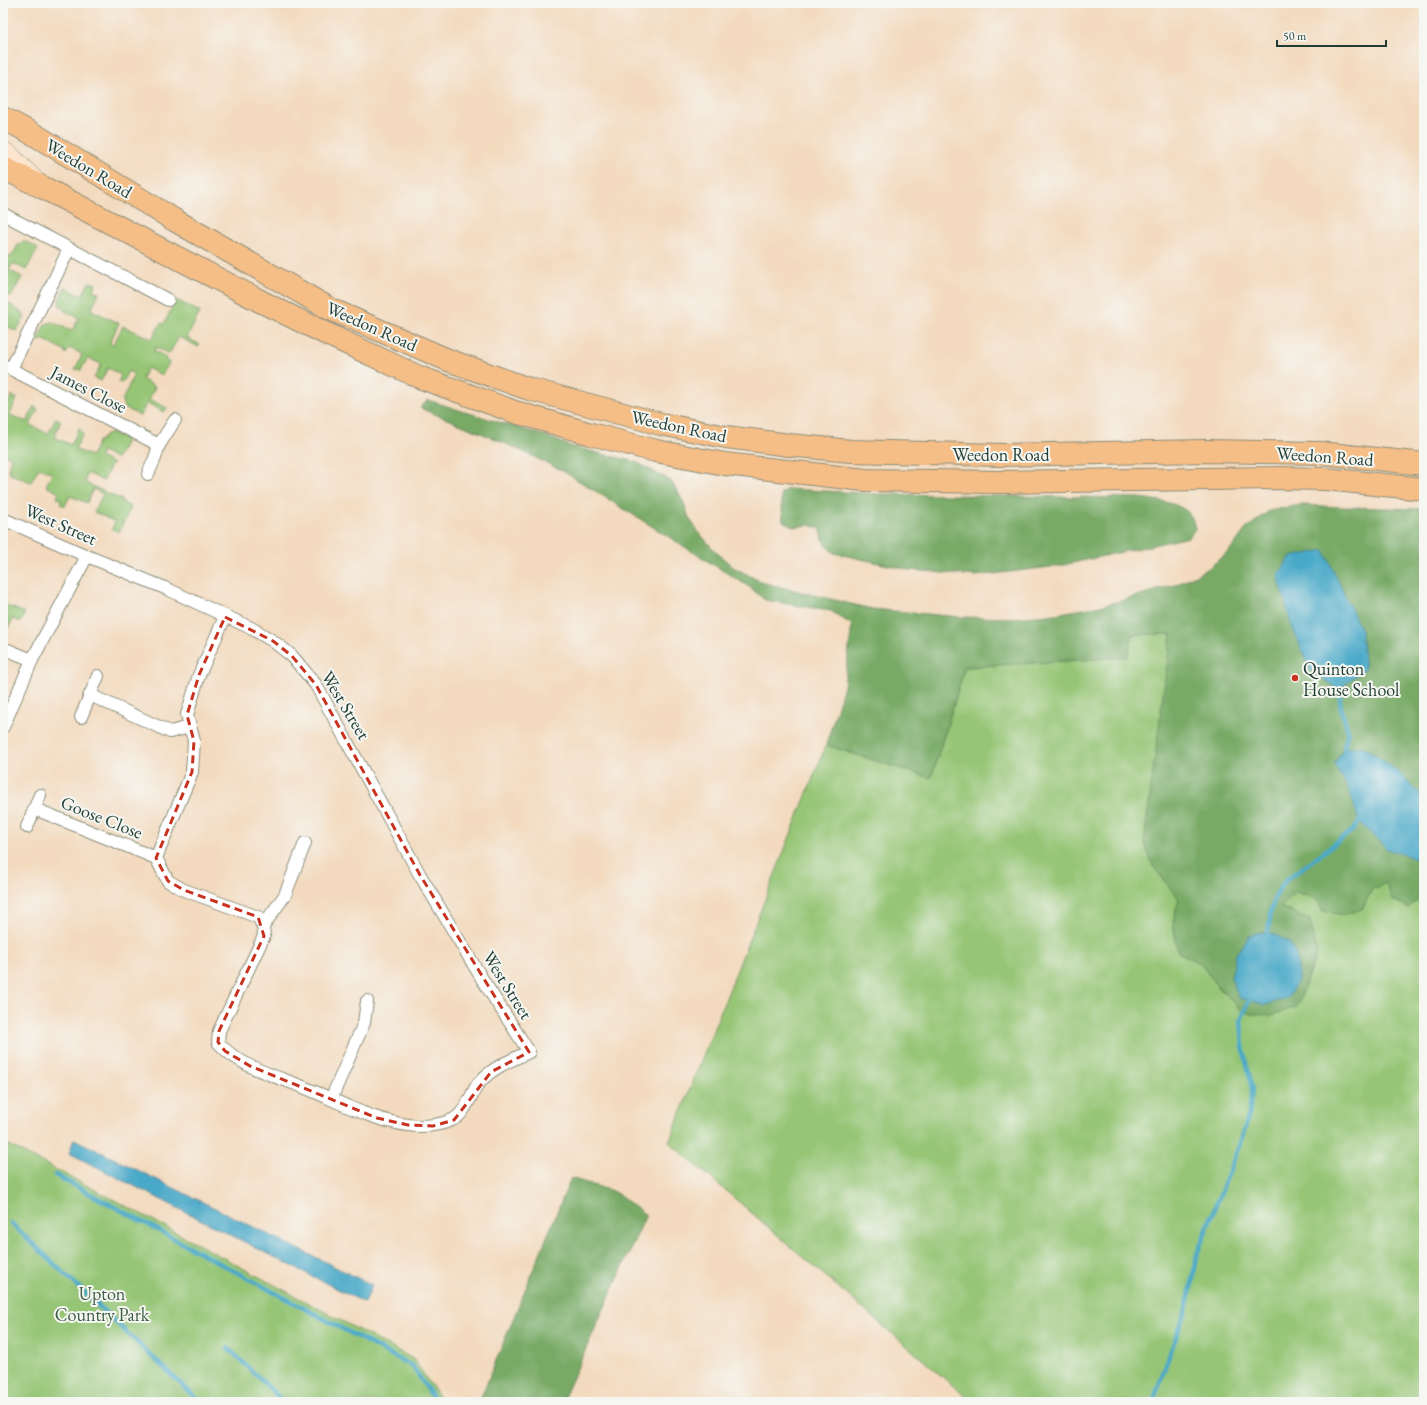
<svg xmlns="http://www.w3.org/2000/svg" width="1427" height="1405" font-family="'EB Garamond',serif">
  <style>
    .green { fill: #95c574; stroke: #5a8154 }
    .forest { fill: #78aa66; stroke: #4c744d }
    .water { fill: #49a9c8; stroke: #34737e }
    .lines { fill: none; stroke-linecap: round; stroke-linejoin: round }
    .stream { stroke: #49a9c8; stroke-width: 4.5 }
    .street-casing { stroke: #898c79; stroke-width: 14 }
    .secondary-casing { stroke: #898c79; stroke-width: 18 }
    .highway-casing { stroke: #898c79; stroke-width: 24 }
    .street { stroke: #fff; stroke-width: 12 }
    .secondary { stroke: #fbe5cf; stroke-width: 17 }
    .highway { stroke: #f6be87; stroke-width: 22 }
    .marked { fill: none; stroke: #c8321e; stroke-width: 3; stroke-dasharray: 8 5; stroke-linejoin: round }
    .poi-dot { fill: #c8321e; stroke: #f6f6f2; stroke-width: 1.5 }
    .labels { text-anchor: middle; dominant-baseline: central; stroke-width: 4; stroke-linejoin: round; paint-order: stroke }
    .street-label { font-size: 18px; fill: #1f3d34; stroke: #f6f6f2 }
    .poi-label { font-size: 18px; fill: #1f3d34; stroke: #f6f6f2; text-anchor: start }
    .park-label { font-size: 18px; fill: #3c5f44; stroke: #f6f6f2 }
  </style>
  <rect width="100%" height="100%" fill="#f6f6f2"/>
  <filter id="ink" filterUnits="userSpaceOnUse"><feTurbulence type="fractalNoise" baseFrequency=".025" numOctaves="2"/><feDisplacementMap in="SourceGraphic" scale="8" xChannelSelector="R" yChannelSelector="G"/><feConvolveMatrix kernelMatrix="1 2 1 2 8 2 1 2 1" color-interpolation-filters="sRGB"/></filter>
  <filter id="wash" filterUnits="userSpaceOnUse"><feTurbulence type="fractalNoise" baseFrequency=".012" numOctaves="4" result="noise"/><feDisplacementMap in="SourceGraphic" scale="16" xChannelSelector="R" yChannelSelector="G"/><feGaussianBlur stdDeviation="0.9" result="paint"/><feColorMatrix in="noise" values="0 0 0 0 0 0 0 0 0 0 0 0 0 0 0 0 0 1.4 0 .05"/><feComposite in="paint" operator="in"/></filter>
  <g filter="url(#wash)">
    <rect width="100%" height="100%" fill="#f3dabe"/>
    <!-- green -->
    <g class="green">
      <path d="M24 241 36 247 38 249 26 270 13 263 9 270 22 277 11 297 3 293V257L4 258 6 255 11 257 18 245Z"/>
      <path d="M89 282 96 284 93 290 99 293 91 310 119 323 110 342 113 345 123 326 152 339 161 323 164 324 176 300 200 312 187 338 199 344V347L179 337 169 354 156 347 154 351 164 356 169 363 162 375 147 368 142 379 155 387 149 399 167 408 164 412 147 403 140 416 124 407 122 401 134 374 128 371 122 383 118 382 121 375 108 368 101 381 94 378 101 364 88 358 80 371 78 369 75 370 82 354 69 348 66 354 64 350 42 339 41 341 37 340 45 324 52 322 72 331 79 318 65 311 60 306 59 299 65 287 82 296Z"/>
      <path d="M3 300 23 313 25 317 16 331 3 324Z"/>
      <path d="M12 395 14 398H17L10 415 27 422 34 406 35 408 38 409 30 425 48 434 56 418 61 421 54 437 71 445 79 428 83 434 75 449 91 456 99 440 100 441 105 436 111 433 127 439 118 457 116 458 102 451 100 457 113 464 111 465 103 481 88 473 85 480 86 483 122 500 124 504 131 507 119 532 112 529 115 522 94 512 103 494 93 489 87 503 70 496 65 506 60 504 62 500 57 498 59 493 46 486 52 473 39 468 31 482 10 474 11 471 8 470 11 457 3 454V413Z"/>
      <path d="M3 604 25 613 21 622 13 619 6 632 3 631Z"/>
      <path d="M1132 634H1171L1161 721 1153 866 1179 899 1173 923 1178 952 1200 963 1220 989 1244 1012 1297 1007 1317 952 1281 907 1296 892 1315 898 1323 911 1362 909 1372 889 1386 883 1408 907 1424 895V1402H972L669 1142 826 745 931 778 965 667 1128 657Z"/>
      <path d="M3 1142 149 1218 413 1359 443 1402H3Z"/>
    </g>
    <!-- forest -->
    <g class="forest">
      <path d="M428 400 462 411 546 436 570 446 636 462 671 481 683 501 689 518 700 534 715 551 733 567 764 583 872 609 961 617 1012 618 1049 615 1106 605 1178 584 1209 568 1230 550 1246 529 1269 511 1301 505 1341 507 1424 509V759L1418 765 1424 771V895L1408 908 1392 899 1386 883 1372 889 1362 909 1343 915 1323 911 1315 898 1296 892 1281 907 1310 920 1317 952 1297 1007 1269 1016 1244 1012 1220 989 1200 963 1178 952 1173 923 1179 899 1153 866 1144 842 1171 634H1132L1128 657 965 667 931 778 826 745 844 686 852 625 831 611 765 600 748 586 725 572 563 471 505 443 420 408Z"/>
      <path d="M787 489 881 494 1139 498C1154 500 1182 502 1191 516 1193 519 1194 525 1195 529L1189 537 1059 566 976 576 910 570 834 553 825 545 820 528 809 525 793 527 783 521 781 493Z"/>
      <path d="M571 1178 615 1192 646 1215 562 1402H479Z"/>
    </g>
    <!-- water -->
    <g class="water">
      <path d="M1324 550 1361 630 1365 669 1339 689 1311 672 1291 624 1278 575 1290 557Z"/>
      <path d="M1362 746C1387 761 1405 777 1424 799V862L1387 849 1359 822 1350 792 1334 764 1344 748Z"/>
      <path d="M1261 932 1274 934 1289 942 1296 955 1298 968V981L1287 998 1266 1005 1239 998 1231 977 1236 954 1250 935Z"/>
      <path d="M74 1139 372 1285 365 1303 69 1153Z"/>
    </g>
    <g class="lines">
      <!-- stream -->
      <g class="stream">
        <path d="M1339 689 1341 708 1348 731 1344 748"/>
        <path d="M1268 933C1271 909 1271 898 1287 879L1352 831 1359 822"/>
        <path d="M55 1175 412 1366 436 1402"/>
        <path d="M11 1223 200 1402"/>
        <path d="M228 1348 284 1402"/>
        <path d="M1153 1402 1167 1361 1185 1313 1194 1275 1197 1254 1239 1146 1249 1115 1252 1089 1243 1046 1241 1020 1249 1001"/>
      </g>
    </g>
  </g>
  <g filter="url(#ink)">
    <g class="lines">
      <defs>
        <g id="street">
          <path d="M3 214 168 300"/>
          <path d="M3 365 159 445"/>
          <path d="M11 369 69 249"/>
          <path d="M148 474 155 458 159 445 175 420"/>
          <path d="M3 519 87 556 165 588 251 628 273 641 292 656 316 685 420 875 484 982 529 1052C511 1060 491 1068 478 1084 471 1094 465 1115 452 1120 438 1126 423 1127 408 1125 373 1121 340 1102 308 1089 279 1077 238 1067 218 1042L219 1031 264 936 263 926 258 917 184 890 168 881 156 858"/>
          <path d="M3 648 32 660"/>
          <path d="M90 695 170 732 190 727"/>
          <path d="M81 717 98 676"/>
          <path d="M3 727 32 660 87 556"/>
          <path d="M35 809 156 858"/>
          <path d="M27 827 40 795"/>
          <path d="M156 858 192 772 194 741 187 715 199 675 225 617"/>
          <path d="M263 926 285 895 305 843"/>
          <path d="M331 1099 364 1023 367 1001"/>
        </g>
        <path id="secondary" d="M3 149 12 156 37 181"/>
        <g id="highway">
          <path d="M3 118 35 135 176 221 330 309 448 360 529 389 661 424 726 437 789 445 851 451 1002 455 1204 451 1320 453 1424 464"/>
          <path d="M3 168 42 187 262 302 329 335 419 377 515 412 591 434 656 451 725 464 865 480 997 482 1280 478 1325 479 1424 489"/>
        </g>
      </defs>
      <!-- street casing -->
      <use href="#street" class="street-casing"/>
      <!-- secondary casing -->
      <use href="#secondary" class="secondary-casing"/>
      <!-- highway casing -->
      <use href="#highway" class="highway-casing"/>
      <!-- street -->
      <use href="#street" class="street"/>
      <!-- secondary -->
      <use href="#secondary" class="secondary"/>
      <!-- highway -->
      <use href="#highway" class="highway"/>
    </g>
  </g>
  <!-- marked area -->
  <path class="marked" d="M225 617 273 641 292 656 316 685 420 875 529 1052 491 1072 454 1120 433 1126 408 1125 377 1118 250 1066 225 1051 218 1042 219 1031 264 936 258 917 184 890 168 881 156 858 192 772 194 741 187 715 199 675Z"/>
  <!-- markers -->
  <circle class="poi-dot" cx="1295" cy="678" r="4"/>
  <g class="labels">
    <!-- street labels -->
    <g class="street-label">
      <text transform="translate(89 168) rotate(31)">Weedon Road</text>
      <text transform="translate(372 326) rotate(24)">Weedon Road</text>
      <text transform="translate(89 389) rotate(27)">James Close</text>
      <text transform="translate(679 426) rotate(12)">Weedon Road</text>
      <text x="1001" y="454">Weedon Road</text>
      <text transform="translate(1325 456) rotate(4)">Weedon Road</text>
      <text transform="translate(61 524) rotate(24)">West Street</text>
      <text transform="translate(346 705) rotate(59)">West Street</text>
      <text transform="translate(102 817) rotate(22)">Goose Close</text>
      <text transform="translate(508 985) rotate(58)">West Street</text>
    </g>
    <!-- poi labels -->
    <g class="poi-label">
      <text x="1303" y="668">Quinton<tspan x="1303" dy="21">House School</tspan></text>
    </g>
    <!-- park labels -->
    <g class="park-label">
      <text x="102" y="1293">Upton<tspan x="102" dy="21">Country Park</tspan></text>
    </g>
  </g>
  <!-- margin -->
  <rect width="1427" height="1405" fill="none" stroke="#f6f6f2" stroke-width="16"/>
  <!-- scale -->
  <path d="M1277 40v6h109v-6" fill="none" stroke="#1f3d34" stroke-width="2"/>
  <text x="1283" y="40" font-size="12" fill="#1f3d34" stroke="#f6f6f2" stroke-width="3" paint-order="stroke">50 m</text>
</svg>
